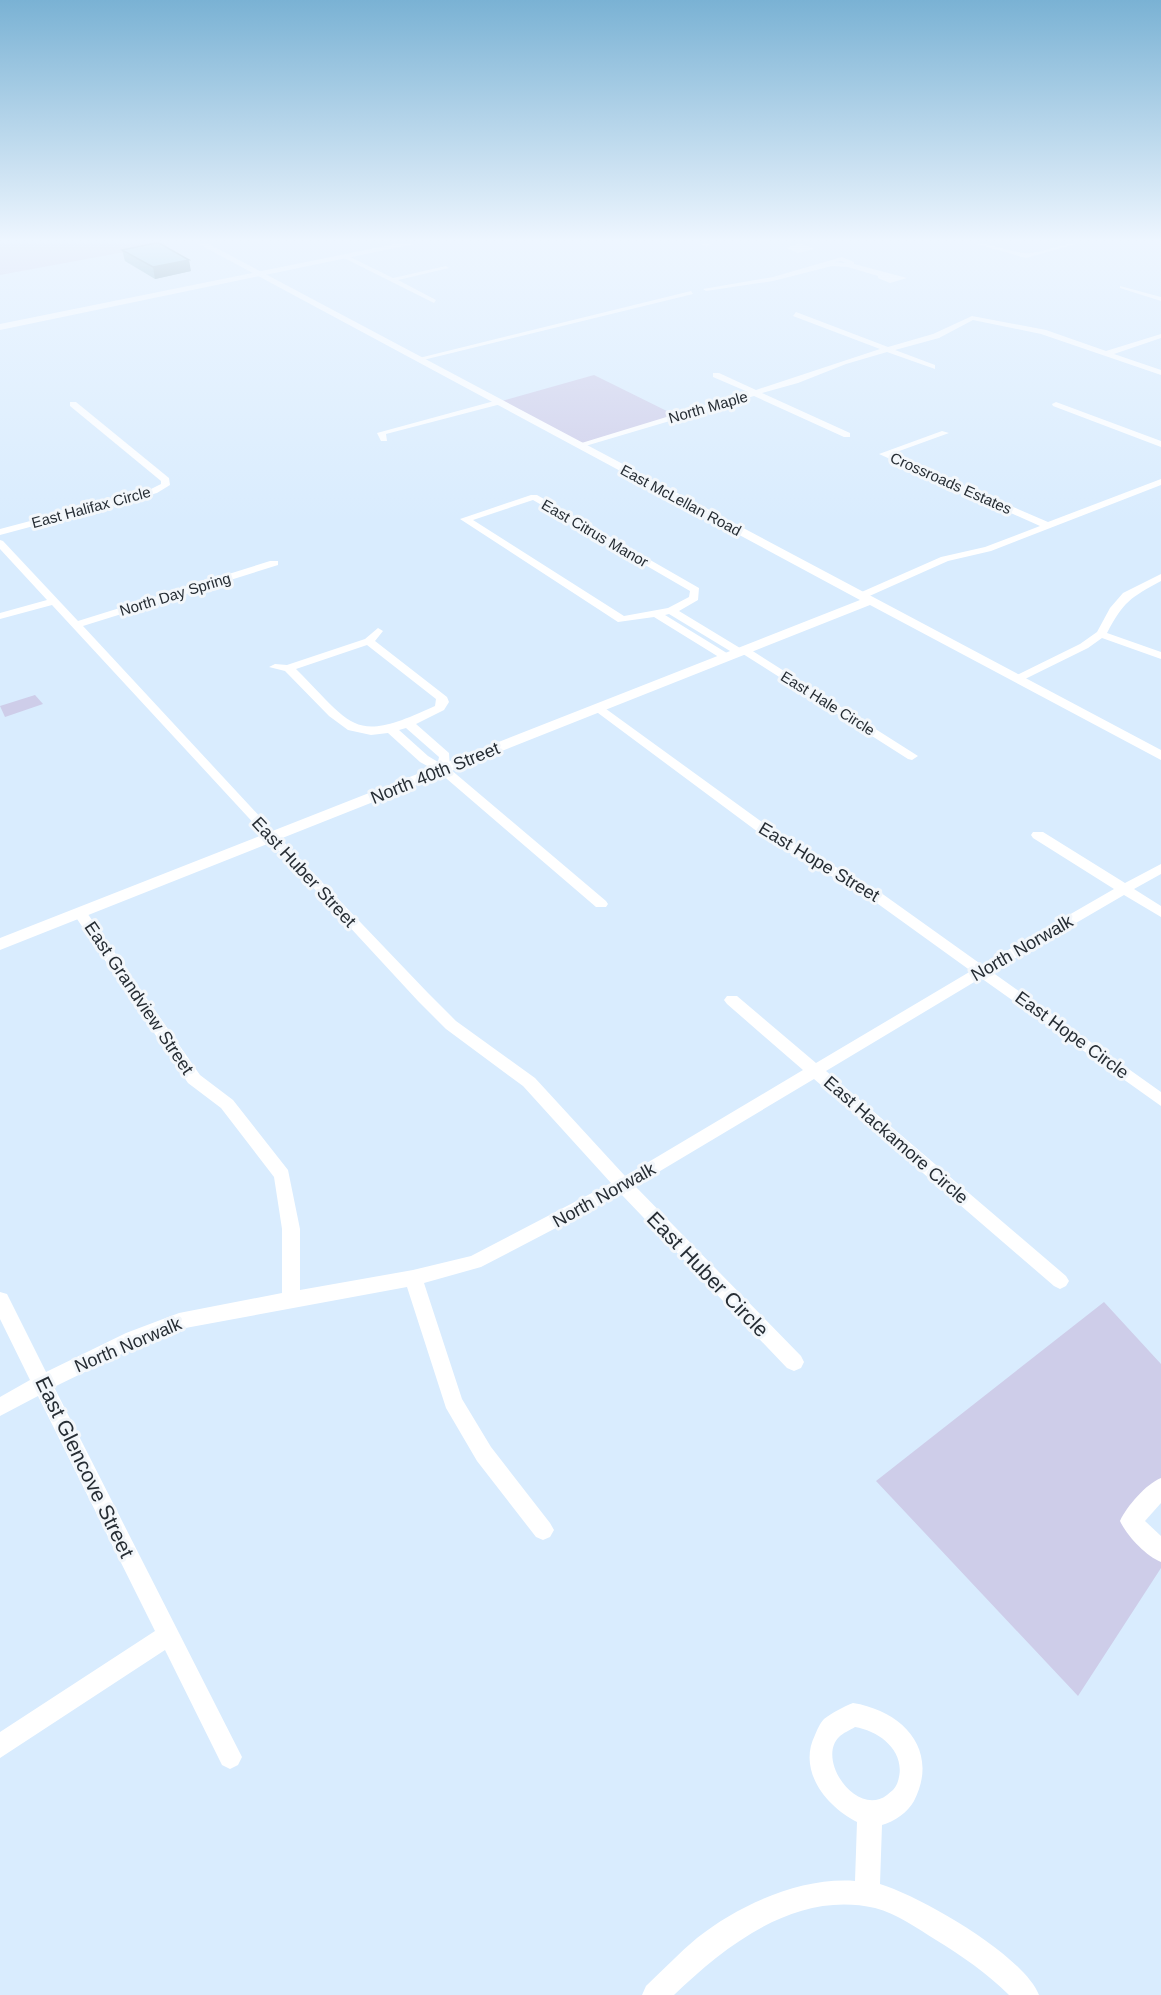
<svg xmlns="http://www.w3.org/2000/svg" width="1161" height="1995" font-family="Helvetica,sans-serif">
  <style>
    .green { fill: #cecde9 }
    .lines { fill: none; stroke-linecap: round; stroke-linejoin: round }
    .minor { fill: #fff; fill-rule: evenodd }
    .tertiary { fill: #fff; fill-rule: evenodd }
    .secondary { fill: #fff; fill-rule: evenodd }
    .wall { fill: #84b1c3 }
    .shaded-wall { fill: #6c909f }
    .building { fill: #9acee3; stroke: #6c909f; stroke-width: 1.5 }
    .labels { text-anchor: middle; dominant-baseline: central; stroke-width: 6; stroke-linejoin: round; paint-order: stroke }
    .far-street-label { font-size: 15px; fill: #262d34; stroke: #f3f7fb }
    .street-label { font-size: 18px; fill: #262d34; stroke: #f3f7fb }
    .near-street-label { font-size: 21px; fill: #262d34; stroke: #f3f7fb }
  </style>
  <rect width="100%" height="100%" fill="#d9ecfe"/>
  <!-- green -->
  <g class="green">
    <path d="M0 243H173L0 275Z"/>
    <path d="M594 375 677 416 579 445 498 402Z"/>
    <path d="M35 695 43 704 5 717 0 706Z"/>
    <path d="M1104 1302 1161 1364V1493L1131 1521 1161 1551V1568L1078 1696 876 1481Z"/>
  </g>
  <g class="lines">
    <!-- minor -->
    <g class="minor">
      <path d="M700 243H709L710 245 707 247Z"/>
      <path d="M799 243 813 248 814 249 798 253 786 248Z"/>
      <path d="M973 243C991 243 1006 251 1024 253 1039 255 1061 243 1079 243L1026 258Z"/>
      <path d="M344 256H348L393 278 446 266 449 268 398 280 436 300 434 303 344 258Z"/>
      <path d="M842 257 854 262V264L907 278 890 283 878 278V276L848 267 832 266 773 281 706 291 703 289 773 277ZM841 261 846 263 834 262Z"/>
      <path d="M1120 286 1161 297V301L1120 288Z"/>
      <path d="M691 291 693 294 419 361 415 359Z"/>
      <path d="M796 312 888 347 933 334 972 316 1046 330 1106 351 1161 334V338L1114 354 1161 370V375L1041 334 973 320 939 338 895 350 935 365V369L887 352 846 364 798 383 762 393 850 433V437H844L754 396 582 447 575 445 748 392 713 377V373H719L756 390 880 349 793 316Z"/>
      <path d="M498 400 502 402 501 404 386 434 387 441H381L377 433Z"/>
      <path d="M70 402H76L169 478 170 485 157 493 0 535V529L151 489 161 484V481L70 406Z"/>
      <path d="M1056 402 1161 441V447L1053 406 1052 404Z"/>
      <path d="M942 431 949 433 891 454 1048 522 1161 479V485L991 551 948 561 865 598H857V594L941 557 985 547 1040 526 879 454Z"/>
      <path d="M531 495H537L699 588 698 600 679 611 740 648H748L918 756 912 760 908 759 743 654H735L669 614 665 615 730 655V659H722L654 617 618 622 460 519ZM533 500 690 591 689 597 668 608 624 616 473 520Z"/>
      <path d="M0 540 3 541 78 621 270 561H278V565L83 626 276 834 428 993 456 1021 535 1078 625 1176 803 1070 727 1004 724 1000 727 996H737L816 1063 971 971 867 896 774 844 594 710V706H602L784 838 877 890 982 965 1114 889 1033 838 1031 835 1033 832H1043L1125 883 1161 864V874L1134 889 1161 906V917L1124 895 992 972 1161 1092V1106L981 978 826 1071 1066 1276 1069 1281 1066 1286 1060 1289 1054 1286 814 1079 635 1186 801 1356 804 1362 801 1368 794 1371 787 1368 621 1194 481 1267 424 1283 462 1399 491 1447 550 1523 554 1530 550 1537 543 1540 536 1537 477 1461 446 1408 407 1287 180 1329 140 1345 54 1387 242 1757 238 1765 230 1769 222 1765 165 1650 0 1758V1732L155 1631 38 1396 0 1416V1397L30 1380 0 1319V1292L7 1294 46 1372 126 1333 179 1313 282 1293V1229L274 1177 221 1108 188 1083 75 916 73 913 75 910H85L200 1075 233 1100 288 1170 300 1229V1290L413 1270 471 1256 611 1183 523 1086 446 1029 418 1001 52 605 0 619V613L47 600 0 549Z"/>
      <path d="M1161 574V581C1130 598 1124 601 1107 633L1161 652V659L1102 638 1088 648 1021 681H1013V677L1080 644 1097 632 1110 608 1123 593Z"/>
      <path d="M378 628 383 631 375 641 447 697 449 702 444 710 416 724 449 753 450 769 606 901 608 904 606 907H596L440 773 420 762 388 733 371 735 348 730 329 716 285 671 269 667 275 664 287 665 365 639ZM367 645 436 699 435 706C353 744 355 728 296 669ZM406 728 439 757 438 762 428 756 399 730Z"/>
      <path d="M1161 1478V1503L1145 1521 1161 1536V1562C1146 1556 1127 1536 1120 1521 1127 1506 1146 1484 1161 1478Z"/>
      <path d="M853 1703C903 1711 940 1750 914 1801 908 1812 894 1822 882 1825L880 1884C922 1897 1023 1955 1039 1995H1009C987 1973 962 1956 936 1940 917 1928 897 1914 875 1908 797 1890 727 1944 674 1995H642L646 1986C663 1970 679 1953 697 1938 739 1905 800 1877 855 1881L857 1822C827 1807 797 1771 815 1735 817 1730 820 1723 824 1719 832 1713 843 1707 853 1703ZM855 1727C880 1731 907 1752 898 1781 896 1788 892 1791 887 1795 857 1818 816 1760 839 1737 843 1733 850 1730 855 1727Z"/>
    </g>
    <!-- tertiary -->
    <path class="tertiary" d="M197 243H207L1161 750V760L870 605 0 950V938L860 600Z"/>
    <!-- secondary -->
    <path class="secondary" d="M400 243H419L0 330V324Z"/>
  </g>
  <!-- wall -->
  <path class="wall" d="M122 250 191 271 155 279 125 261Z"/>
  <!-- shaded-wall -->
  <path class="shaded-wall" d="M189 260 191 271 155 279 153 267Z"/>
  <!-- building -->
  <path class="building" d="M156 243H159L189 260 153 267 122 250Z"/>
  <!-- sky -->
  <linearGradient id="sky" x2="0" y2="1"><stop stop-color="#7ab2d4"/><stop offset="0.46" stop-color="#eef6ff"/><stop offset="1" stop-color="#eef6ff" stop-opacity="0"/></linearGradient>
  <rect width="1161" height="523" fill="url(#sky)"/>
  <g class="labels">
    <!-- far-street labels -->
    <g class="far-street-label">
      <text transform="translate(708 407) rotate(-16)">North Maple</text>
      <text transform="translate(951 483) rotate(24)">Crossroads Estates</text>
      <text transform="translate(681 500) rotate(28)">East McLellan Road</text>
      <text transform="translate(91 507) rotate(-15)">East Halifax Circle</text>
      <text transform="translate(595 533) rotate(30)">East Citrus Manor</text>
      <text transform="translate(175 594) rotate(-17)">North Day Spring</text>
      <text transform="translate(828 703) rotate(32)">East Hale Circle</text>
    </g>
    <!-- street labels -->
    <g class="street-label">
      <text transform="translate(435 773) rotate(-22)">North 40th Street</text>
      <text transform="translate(819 862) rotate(31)">East Hope Street</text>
      <text transform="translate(304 872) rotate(47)">East Huber Street</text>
      <text transform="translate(1022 948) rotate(-30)">North Norwalk</text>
      <text transform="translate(139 998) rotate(56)">East Grandview Street</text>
      <text transform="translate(1072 1035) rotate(36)">East Hope Circle</text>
      <text transform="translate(896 1140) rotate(41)">East Hackamore Circle</text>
      <text transform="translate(604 1195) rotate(-29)">North Norwalk</text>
      <text transform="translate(128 1345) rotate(-23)">North Norwalk</text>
    </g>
    <!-- near-street labels -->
    <g class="near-street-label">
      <text transform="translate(708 1274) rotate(46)">East Huber Circle</text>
      <text transform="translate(85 1467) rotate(64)">East Glencove Street</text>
    </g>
  </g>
</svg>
